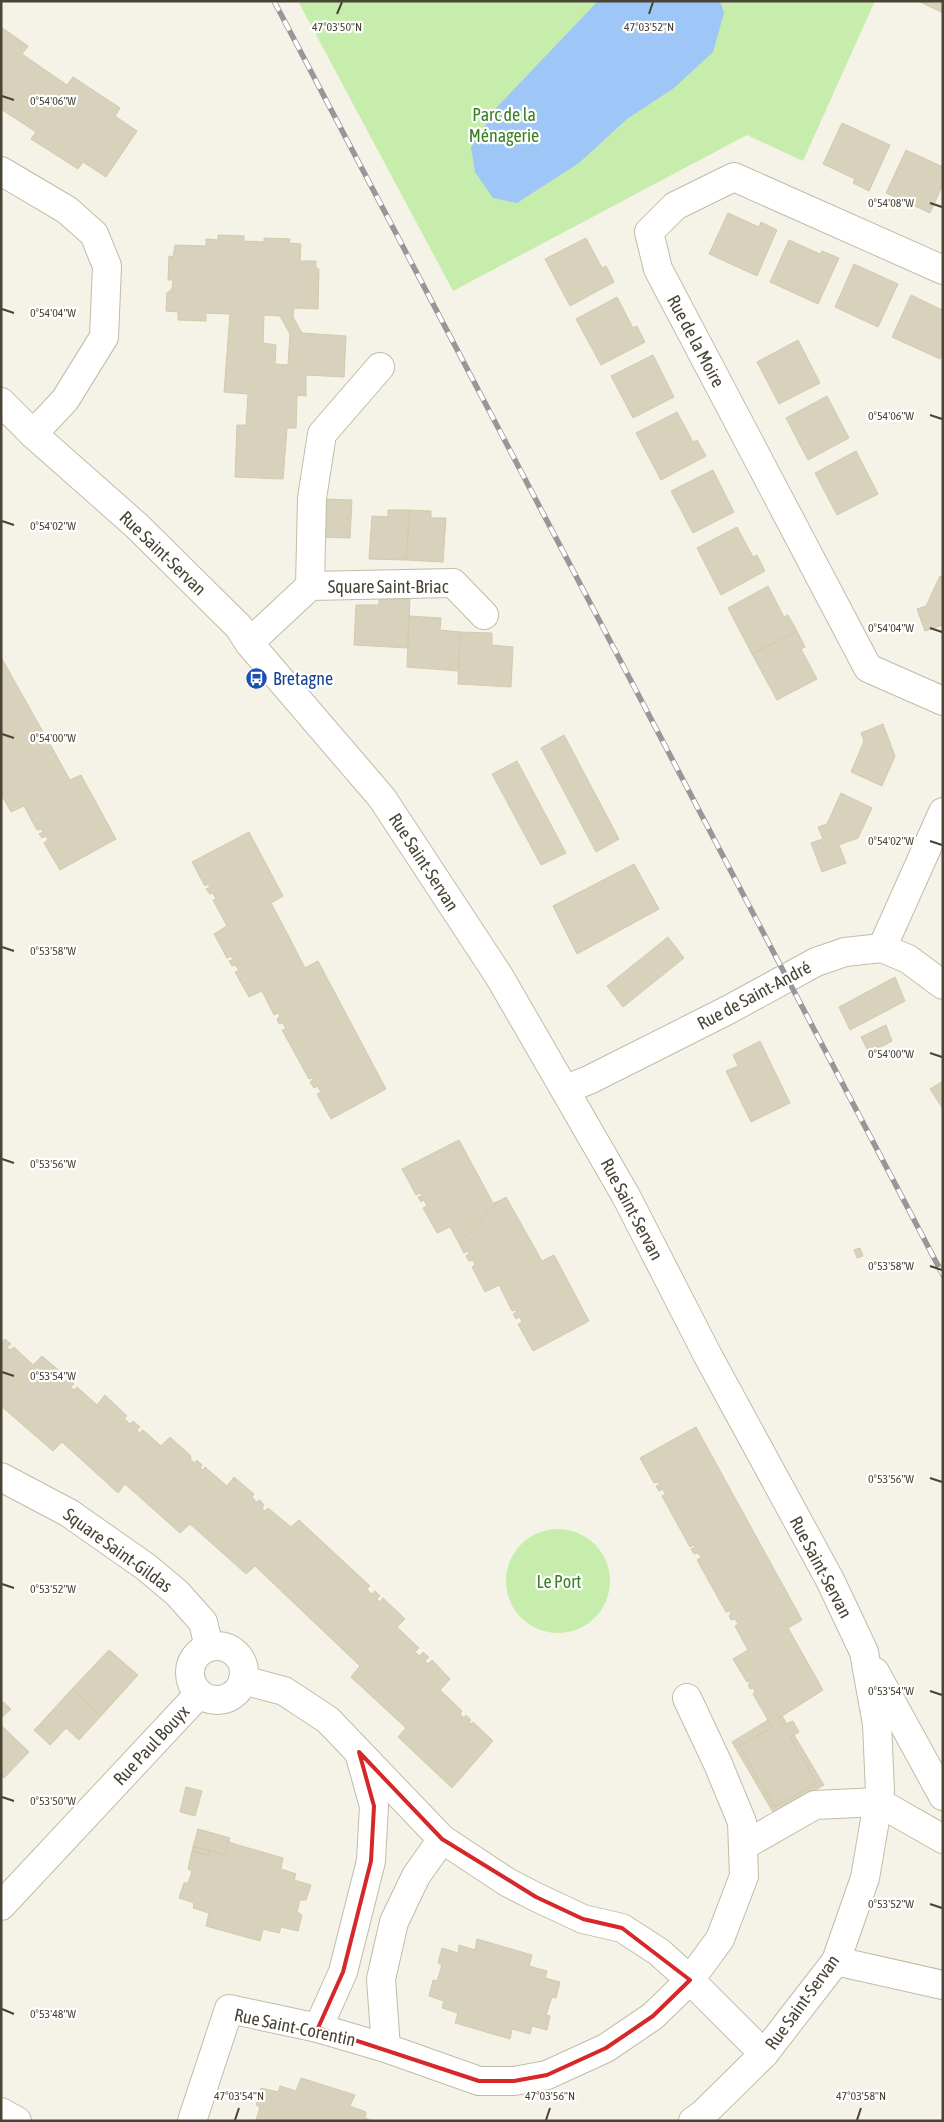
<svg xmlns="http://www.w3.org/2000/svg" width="944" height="2122" font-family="'Asap Condensed',sans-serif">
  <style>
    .green { fill: #c6edac }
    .water { fill: #9ec6f7 }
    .building { fill: #d8d1bb; stroke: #d3caae; fill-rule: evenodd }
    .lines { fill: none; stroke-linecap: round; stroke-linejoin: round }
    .minor-casing { stroke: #c1bca8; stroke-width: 30 }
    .minor { stroke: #fff; stroke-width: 28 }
    .rail-casing { stroke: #979797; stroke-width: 5.5 }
    .rail { stroke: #fff; stroke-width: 4; stroke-dasharray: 11; stroke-linecap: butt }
    .marked { fill: none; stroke: #d62828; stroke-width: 4; stroke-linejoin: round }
    .ticks { fill: none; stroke: #494435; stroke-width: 2 }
    .labels { text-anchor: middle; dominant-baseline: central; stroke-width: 4.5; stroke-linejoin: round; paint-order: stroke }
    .park-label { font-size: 18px; fill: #388122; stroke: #fff }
    .street-label { font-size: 18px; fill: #494435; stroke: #fff }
    .transit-label { font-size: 18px; fill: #164399; stroke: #fff; text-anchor: start }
    .ticks-label { font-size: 12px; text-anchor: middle; fill: #494435; stroke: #fff; stroke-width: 4.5; stroke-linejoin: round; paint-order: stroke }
  </style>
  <rect width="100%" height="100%" fill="#f5f3e7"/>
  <!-- green -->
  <g class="green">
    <path d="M298 1H875L803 161 747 135 453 291Z"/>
    <circle cx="558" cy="1581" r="52"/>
  </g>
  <!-- water -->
  <path class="water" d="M598 1H720L724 13 713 52 674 88 627 119 579 163 517 203 493 198 475 172 471 147 498 106Z"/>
  <!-- building -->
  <g class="building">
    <path d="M918 1H943V13Z"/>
    <path d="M1 27 28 46 22 54 67 85 73 77 120 108 115 116 137 131 106 177 83 162 78 169 31 139 36 132 1 109Z"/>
    <path d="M842 123 890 145 869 191 853 183 855 179 823 164Z"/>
    <path d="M906 150 943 167V184L930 213 886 193Z"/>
    <path d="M728 213 759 227 761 222 777 230 757 276 709 254Z"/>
    <path d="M218 235 244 236V241L264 242V238L290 239 289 243 301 244 300 261H316V268L319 269 318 309 294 308 293 317 302 333 346 336 344 377 306 375V396L297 395 296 428H287L283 479 235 477 237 425H246L248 394 224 392 230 314 206 313V321L178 320V312L166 311 167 293 172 289 173 280H168L169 256 173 257 175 245 206 246V239L218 240ZM264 315 280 316 290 334 288 365 275 364 276 345 263 343Z"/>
    <path d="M586 238 602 268 606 266 614 282 570 306 545 259Z"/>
    <path d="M789 240 820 254 822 251 839 258 818 304 770 282Z"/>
    <path d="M854 264 898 284 878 327 835 307Z"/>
    <path d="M911 295 942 310 943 308V352L940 359 892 337Z"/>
    <path d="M617 297 633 328 637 326 645 342 601 365 576 319Z"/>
    <path d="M798 340 820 383 779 404 757 362Z"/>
    <path d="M653 355 674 397 633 418 611 376Z"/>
    <path d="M827 396 849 438 808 460 786 418Z"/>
    <path d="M677 412 693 442 697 440 706 456 661 480 636 433Z"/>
    <path d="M856 451 878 494 837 515 815 473Z"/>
    <path d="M713 470 734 512 693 533 671 491Z"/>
    <path d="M324 499 352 500 350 538 319 537Z"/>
    <path d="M388 510H410L406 560 369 559 372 516 388 517Z"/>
    <path d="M410 510 431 511V518H446L443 562 406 560Z"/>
    <path d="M737 527 753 557 757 555 765 571 721 595 697 548Z"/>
    <path d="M940 576 943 577V625L925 631 917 609 926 606Z"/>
    <path d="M768 586 784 617 788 615 797 631 752 654 728 608Z"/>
    <path d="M379 594 410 596 408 648 354 645 356 605H379Z"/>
    <path d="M409 616 441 618 440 630 460 632 459 671 407 667Z"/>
    <path d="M797 631 805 647 801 649 817 679 777 700 752 654Z"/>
    <path d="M460 632 492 633V645L513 647 511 687 458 684Z"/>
    <path d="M1 657 70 780 81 775 116 839 60 870 44 843 48 840 46 836 42 838 39 834 43 832 41 829 37 830 24 806 11 812 1 794Z"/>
    <path d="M883 724 895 756 882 786 851 772 864 741 861 733Z"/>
    <path d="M564 735 619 839 596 852 541 748Z"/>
    <path d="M517 761 566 853 541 865 492 774Z"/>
    <path d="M841 793 872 808 858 838 839 845 846 863 822 872 811 843 823 839 818 827 827 824Z"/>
    <path d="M249 832 283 896 271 903 288 935 305 968 318 961 386 1089 331 1119 317 1094 321 1092 317 1086 314 1088 310 1082 313 1080 312 1078 309 1079 282 1030 286 1029 283 1023 279 1024 277 1019 280 1016 278 1013 274 1015 262 991 249 997 235 972 239 970 235 965 232 966 229 961 233 960 231 956 227 958 214 934 227 926 213 900 216 899 213 893 210 894 206 889 210 887 208 884 205 886 192 862Z"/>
    <path d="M634 864 659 909 577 954 553 906Z"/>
    <path d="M668 937 684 958 623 1007 607 986Z"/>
    <path d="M895 977 905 1001 850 1030 839 1007Z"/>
    <path d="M886 1025 892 1041 869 1053 861 1037Z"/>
    <path d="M760 1041 790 1103 751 1122 726 1071 738 1066 733 1055Z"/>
    <path d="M943 1081V1109L930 1089Z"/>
    <path d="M459 1140 493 1203 499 1201 459 1243 450 1227 437 1233 423 1208 427 1206 424 1200 421 1202 418 1197 422 1196 420 1193 416 1195 402 1169Z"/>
    <path d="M506 1197 542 1261 554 1255 589 1321 533 1351 518 1324 522 1322 520 1317 516 1319 513 1314 517 1312 515 1310 512 1311 499 1285 485 1292 472 1267 475 1265 473 1260 469 1261 466 1256 469 1253 468 1251 464 1253 459 1243 499 1201Z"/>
    <path d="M860 1248 863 1256 857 1258 854 1250Z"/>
    <path d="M5 1339 11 1344 7 1347 10 1350 14 1347 33 1365 42 1356 62 1373 58 1377 65 1382 67 1379 74 1384 71 1387 74 1390 77 1387 97 1405 105 1395 127 1416 124 1418 130 1424 133 1421 140 1427 137 1430 139 1433 143 1430 161 1446 170 1437 191 1456 190 1458 194 1463 197 1460 202 1465 200 1468 203 1470 205 1467 227 1486 234 1477 254 1494 252 1497 256 1502 260 1500 264 1505 262 1508 265 1511 268 1508 291 1527 299 1520 370 1586 367 1589 371 1594 375 1591 380 1596 377 1599 380 1602 383 1598 405 1619 397 1627 419 1648 415 1652 420 1656 423 1652 429 1657 425 1661 428 1664 432 1660 450 1679 440 1690 462 1711 460 1714 464 1718 466 1715 471 1720 469 1722 471 1724 473 1722 493 1741 452 1788 398 1737 406 1728 351 1677 360 1666 255 1566 246 1574 190 1524 180 1533 125 1484 118 1493 62 1442 53 1451 1 1406V1342Z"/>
    <path d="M696 1427 802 1620 788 1628 823 1690 779 1718 783 1725 793 1721 799 1732 790 1737 817 1783 774 1807 739 1746 772 1727 753 1694 755 1692 753 1688 750 1689 748 1685 750 1683 749 1681 747 1682 733 1659 748 1650 735 1626 738 1624 735 1619 731 1620 729 1616 731 1613 730 1611 726 1612 697 1560 701 1557 698 1553 694 1554 691 1549 695 1547 694 1545 690 1547 662 1496 665 1494 663 1489 659 1491 656 1486 660 1484 658 1482 654 1483 640 1458Z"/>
    <path d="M109 1650 138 1675 101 1716 72 1689Z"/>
    <path d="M72 1689 101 1716 79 1740 66 1728 56 1739 40 1724Z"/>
    <path d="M1 1700 11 1709 1 1718Z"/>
    <path d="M782 1716 787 1724 783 1725 779 1718Z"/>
    <path d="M768 1720 772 1727 739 1746 774 1807 817 1783 790 1737 794 1735 824 1785 774 1814 732 1742Z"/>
    <path d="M40 1724 56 1739 50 1745 34 1730Z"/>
    <path d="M1 1725 29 1752 4 1778 1 1776Z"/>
    <path d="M186 1787 202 1791 195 1816 180 1812Z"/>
    <path d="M198 1829 230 1838 225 1855 193 1847Z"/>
    <path d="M228 1842 283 1858 281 1869 296 1874 294 1880 311 1885 306 1900H300L297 1912 302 1915 298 1931 281 1927 279 1933 263 1929 260 1941 206 1926 209 1913 193 1908 194 1903 179 1898 184 1883H188L192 1871 188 1869 192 1851 208 1855 209 1850 225 1855Z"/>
    <path d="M193 1847 209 1850 208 1855 192 1851Z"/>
    <path d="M477 1939 532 1955 529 1966 547 1971 545 1978 560 1982 556 1998 552 1997 546 2015 550 2016 547 2030 532 2026 530 2034 512 2029 510 2039 455 2023 458 2013 442 2008 444 2001 429 1996 433 1980 437 1981 442 1965 438 1963 442 1948 458 1953 459 1945 475 1950Z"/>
    <path d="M301 2078 355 2095 350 2106 366 2112 365 2118 372 2121H252L256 2120 260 2107 256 2105 261 2088 278 2092 280 2086 296 2091Z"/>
  </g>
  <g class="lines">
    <defs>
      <g id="minor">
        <path d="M1 171 67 210 94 234 107 266 104 337 65 400 33 434"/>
        <path d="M943 270 734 177 675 206 649 232 658 269 868 668 943 701"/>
        <path d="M1 402 33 434 137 526 239 627 249 643 382 798 499 976 626 1196 708 1356 830 1580 864 1652 877 1724 880 1791 865 1878 836 1961 764 2054 703 2114 693 2121"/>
        <path d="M310 586 312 498 322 434 380 367"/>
        <path d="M249 643 310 586 453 583 484 615"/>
        <path d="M882 948 943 812"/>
        <path d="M566 1089 589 1080 728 1010 816 962 845 952 882 948 908 959 943 985"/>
        <path d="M1 1477 69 1513 146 1567 177 1593 203 1622 209 1647"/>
        <circle cx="217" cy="1673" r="27"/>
        <path d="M875 1672 943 1796"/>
        <path d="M687 1698 718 1764 742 1822 744 1876 720 1939 690 1980 764 2054"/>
        <path d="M743 1846 815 1805 878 1802 943 1839"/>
        <path d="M1 1906 199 1694"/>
        <path d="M836 1961 943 1985"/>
        <path d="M318 2028 343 1972 371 1861 374 1806 360 1756"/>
        <path d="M386 2048 381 1979 394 1922 416 1876 442 1839"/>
        <path d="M1 2112 17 2121"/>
        <path d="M192 2121 229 2009 318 2028 386 2048 479 2081H514L547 2075 606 2048 653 2016 690 1980 659 1952 622 1928 583 1919 536 1897 507 1882 442 1839 328 1720 284 1691 243 1680"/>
      </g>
    </defs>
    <!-- minor casing -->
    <use href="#minor" class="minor-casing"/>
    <!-- minor -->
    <use href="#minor" class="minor"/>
    <defs>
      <path id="rail" d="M274 1 943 1275"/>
    </defs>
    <!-- rail casing -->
    <use href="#rail" class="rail-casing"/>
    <!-- rail -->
    <use href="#rail" class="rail"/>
  </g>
  <!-- marked area -->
  <path class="marked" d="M359 1752 442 1839 536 1897 583 1919 622 1928 690 1980 653 2016 606 2048 547 2075 514 2081H479L318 2028 343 1972 371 1861 374 1806Z"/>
  <!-- ticks -->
  <path class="ticks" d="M337 14 342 2M649 14 653 2M2 96 14 100M930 203 942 207M2 309 14 313M930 415 942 419M2 521 14 525M930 628 942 632M2 734 14 738M930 841 942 845M2 947 14 951M930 1053 942 1057M2 1159 14 1163M930 1266 942 1270M2 1372 14 1376M930 1478 942 1482M2 1584 14 1588M930 1691 942 1695M2 1797 14 1801M930 1904 942 1908M2 2009 14 2014M235 2120 239 2108M546 2120 550 2108M857 2120 861 2108"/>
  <!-- icons -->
  <defs>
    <symbol id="bus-disc" viewBox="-11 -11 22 22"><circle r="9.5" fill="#1a4fb4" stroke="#fff"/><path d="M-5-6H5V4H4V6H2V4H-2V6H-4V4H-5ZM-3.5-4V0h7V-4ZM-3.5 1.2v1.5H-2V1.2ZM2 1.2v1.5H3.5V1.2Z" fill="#fff"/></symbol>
  </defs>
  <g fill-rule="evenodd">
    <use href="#bus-disc" x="244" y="666" width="25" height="25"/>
  </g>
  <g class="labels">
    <!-- park labels -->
    <g class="park-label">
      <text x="504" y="114">Parc de la<tspan x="504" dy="21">Ménagerie</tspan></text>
      <text x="559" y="1581">Le Port</text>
    </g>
    <!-- street labels -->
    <g class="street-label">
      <text transform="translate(696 341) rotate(62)">Rue de la Moire</text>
      <text transform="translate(163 553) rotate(44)">Rue Saint-Servan</text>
      <text x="388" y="586">Square Saint-Briac</text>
      <text transform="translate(424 862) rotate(57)">Rue Saint-Servan</text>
      <text transform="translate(754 995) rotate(-28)">Rue de Saint-André</text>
      <text transform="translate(632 1209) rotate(62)">Rue Saint-Servan</text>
      <text transform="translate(118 1550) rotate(36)">Square Saint-Gildas</text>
      <text transform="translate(821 1567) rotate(62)">Rue Saint-Servan</text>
      <text transform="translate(151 1745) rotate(-47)">Rue Paul Bouyx</text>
      <text transform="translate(802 2002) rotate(-54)">Rue Saint-Servan</text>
      <text transform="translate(295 2027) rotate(12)">Rue Saint-Corentin</text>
    </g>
    <!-- transit labels -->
    <g class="transit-label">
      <text x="273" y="678">Bretagne</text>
    </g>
  </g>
  <g class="ticks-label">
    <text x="649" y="31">47°03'52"N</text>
    <text x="337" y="31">47°03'50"N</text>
    <text x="53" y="105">0°54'06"W</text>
    <text x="891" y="207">0°54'08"W</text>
    <text x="53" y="317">0°54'04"W</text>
    <text x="891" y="420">0°54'06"W</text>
    <text x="53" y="530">0°54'02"W</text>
    <text x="891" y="632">0°54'04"W</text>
    <text x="53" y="742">0°54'00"W</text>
    <text x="891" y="845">0°54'02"W</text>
    <text x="53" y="955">0°53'58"W</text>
    <text x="891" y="1058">0°54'00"W</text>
    <text x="53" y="1168">0°53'56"W</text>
    <text x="891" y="1270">0°53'58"W</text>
    <text x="53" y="1380">0°53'54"W</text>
    <text x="891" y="1483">0°53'56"W</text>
    <text x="53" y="1593">0°53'52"W</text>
    <text x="891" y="1695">0°53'54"W</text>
    <text x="53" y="1805">0°53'50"W</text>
    <text x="891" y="1908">0°53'52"W</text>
    <text x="53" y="2018">0°53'48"W</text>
    <text x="239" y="2100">47°03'54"N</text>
    <text x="550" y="2100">47°03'56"N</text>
    <text x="861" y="2100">47°03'58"N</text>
  </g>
  <!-- border -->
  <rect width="944" height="2122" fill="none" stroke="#494435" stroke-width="5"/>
</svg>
